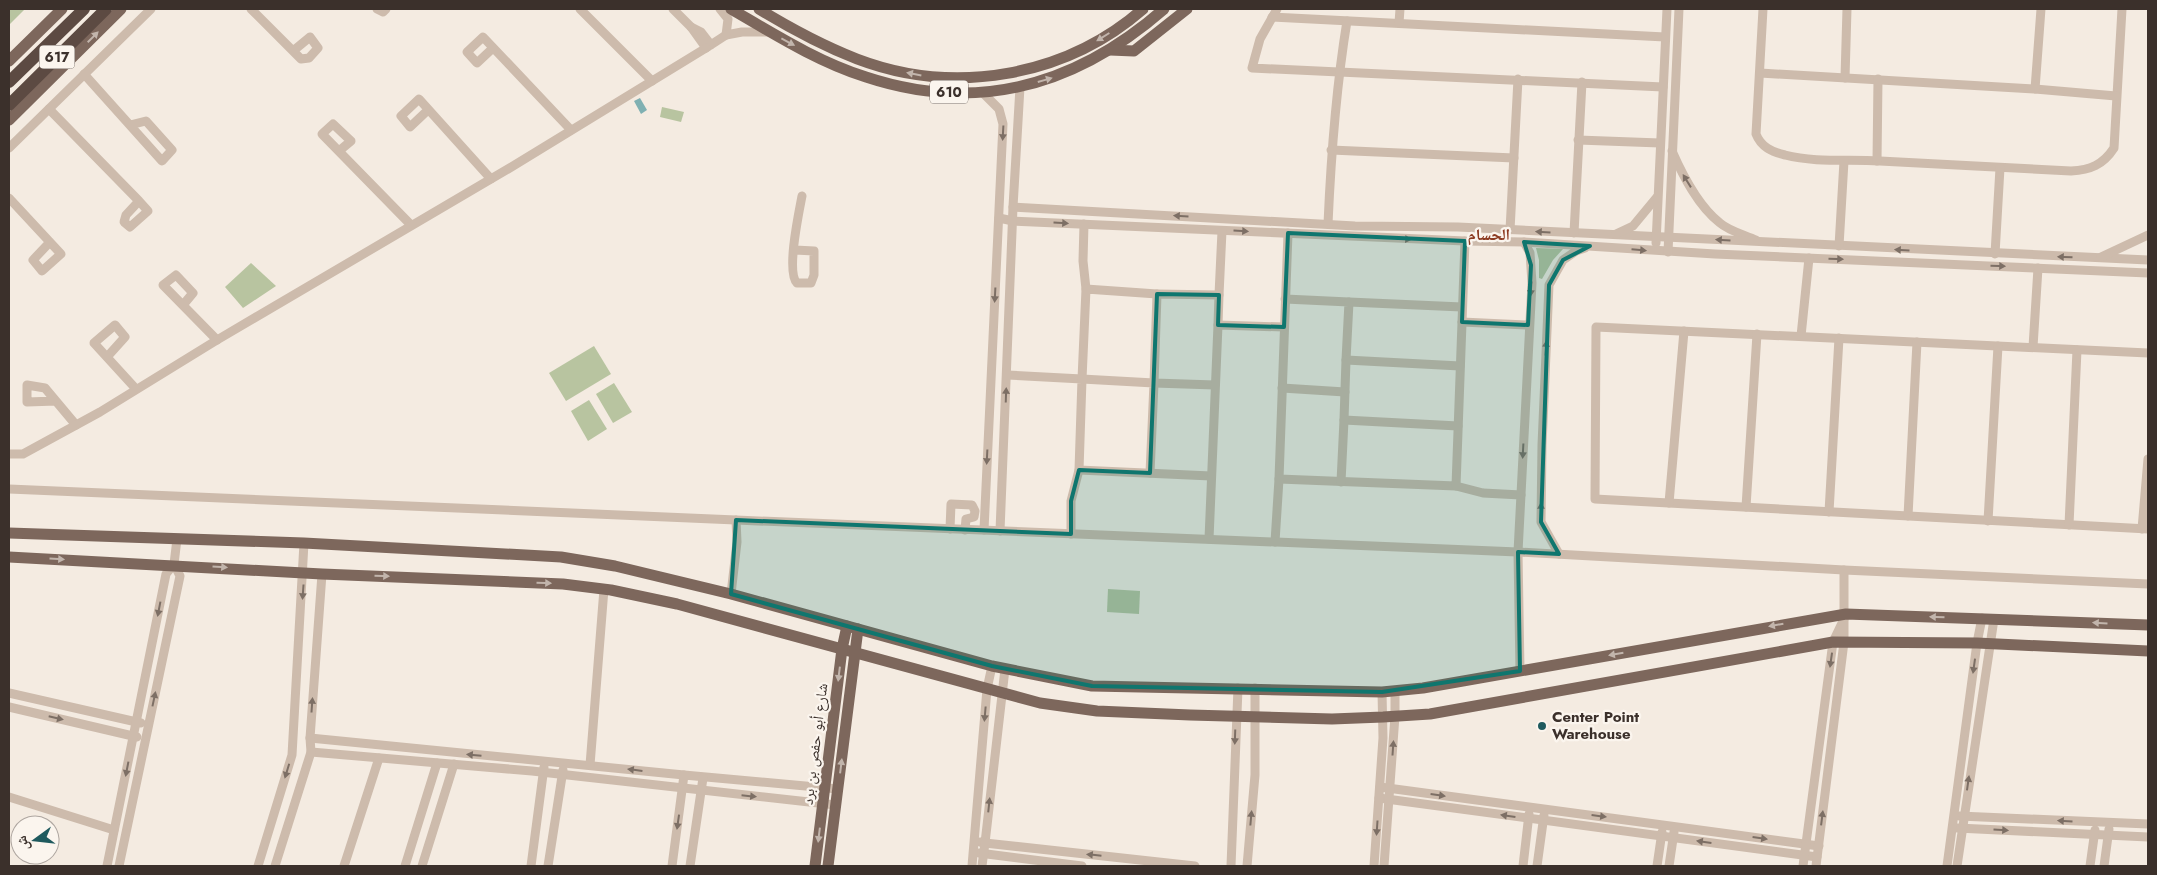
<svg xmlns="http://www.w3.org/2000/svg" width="2157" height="875" font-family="Jost,'Noto Naskh Arabic',sans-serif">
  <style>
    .green { fill: #b8c4a0 }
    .water { fill: #7fb0b2 }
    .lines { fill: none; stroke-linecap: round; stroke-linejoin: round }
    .minor { stroke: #cdbbac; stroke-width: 9 }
    .major { stroke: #7d675c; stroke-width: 11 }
    .highway { stroke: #5c4a42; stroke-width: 12 }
    .oneway { fill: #c2b5ac }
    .oneway2 { fill: #7d6f65 }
    .marked { fill: #0f766e; fill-opacity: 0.2; stroke: #0f766e; stroke-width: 4; stroke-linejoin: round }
    .poi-dot { fill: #1f5a5e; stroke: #fbf5ee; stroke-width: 2 }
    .labels { text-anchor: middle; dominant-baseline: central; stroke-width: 4.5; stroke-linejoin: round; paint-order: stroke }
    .shield { fill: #fbf5ee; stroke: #756b66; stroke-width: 1 }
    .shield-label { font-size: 14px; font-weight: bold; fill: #3b302b }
    .poi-label { font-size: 15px; font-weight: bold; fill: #3b302b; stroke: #fbf5ee; text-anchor: start }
    .street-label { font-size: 15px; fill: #3b302b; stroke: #fbf5ee }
    .neighbourhood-label { font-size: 16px; font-weight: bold; fill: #8c3b22; stroke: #fbf5ee }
  </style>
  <rect width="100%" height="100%" fill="#f4ebe1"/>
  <!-- green -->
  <g class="green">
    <path d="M9 9H25L9 25Z"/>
    <path d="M662 107 684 112 681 122 660 117Z"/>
    <path d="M1536 248 1563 249 1553 260 1542 279 1539 278V260Z"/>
    <path d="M251 263 276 286 243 308 225 287Z"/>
    <path d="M594 346 611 374 566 401 549 373Z"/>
    <path d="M614 383 632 412 613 423 596 394Z"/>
    <path d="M589 400 607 429 588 441 571 411Z"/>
    <path d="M1108 589 1140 591 1139 614 1107 612Z"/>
  </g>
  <!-- water -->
  <path class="water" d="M640 98 647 110 641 114 634 101Z"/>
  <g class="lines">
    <!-- minor -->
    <g class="minor">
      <path d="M251 9 301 59 309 58 318 48 310 37 293 51"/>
      <path d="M377 9 383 12 386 9"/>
      <path d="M580 9 652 81"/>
      <path d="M673 9 691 27"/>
      <path d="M720 9 728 19 726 35 742 32H770"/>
      <path d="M1277 9 1260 39 1252 68 1663 87"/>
      <path d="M1763 9 1756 134C1761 147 1772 152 1785 155 1816 163 1849 159 1880 161 1944 164 2007 168 2071 171 2090 170 2103 165 2114 148L2122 9"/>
      <path d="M1272 17 1665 37"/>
      <path d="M1399 23 1400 9"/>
      <path d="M711 45 701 32 691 27 706 48 726 35"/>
      <path d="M493 48 477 63 467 52 483 37 571 130"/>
      <path d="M1760 73 2035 89 2116 96"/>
      <path d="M84 74 162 161 172 150 146 121 130 125"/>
      <path d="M1845 78 1847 9"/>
      <path d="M2035 89 2041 9"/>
      <path d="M982 92 999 109 1003 124 984 530"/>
      <path d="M49 109 139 201 148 211 130 227 124 222 126 215 139 201"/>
      <path d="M428 110 410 127 401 116 419 99 491 179"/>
      <path d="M1578 140 1660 143"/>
      <path d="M9 148 151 9"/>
      <path d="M1331 150 1514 158"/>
      <path d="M339 151 351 141 333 124 322 134 411 225"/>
      <path d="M1672 151C1683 176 1698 206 1720 223 1729 231 1745 235 1756 240"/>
      <path d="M1877 161 1878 79"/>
      <path d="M9 198 61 254 42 271 33 260 50 242"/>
      <path d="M1013 207 1355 226 1458 227 2148 260"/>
      <path d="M999 218 1013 221 1465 241 1524 242 1715 254 2148 273"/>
      <path d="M1084 224 1083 261 1086 289"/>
      <path d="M1328 224C1331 155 1336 88 1347 21"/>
      <path d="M1510 230 1518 79"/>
      <path d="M1288 233 1279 479 1456 486 1465 241"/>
      <path d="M1574 233 1582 82"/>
      <path d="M1616 234 1633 226 1657 197"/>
      <path d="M1656 243 1667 9"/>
      <path d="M1839 246 1844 161"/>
      <path d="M795 250 814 251V275L811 283H797C786 272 799 212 802 196"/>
      <path d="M1668 252 1679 9"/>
      <path d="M1995 254 2000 168"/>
      <path d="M2101 257 2148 235"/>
      <path d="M1219 295 1222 231"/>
      <path d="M1285 299 1349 302 1346 360 1460 366"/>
      <path d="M1349 302 1462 307"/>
      <path d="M183 305 193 293 176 275 163 285 217 340"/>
      <path d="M1462 322 1528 325"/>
      <path d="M1801 336 1809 258"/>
      <path d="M2033 347 2038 268"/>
      <path d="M2148 353 1596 327 1595 499 2148 529"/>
      <path d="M107 357 125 337 115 325 94 343 136 389"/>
      <path d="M1346 360 1344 420 1458 426"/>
      <path d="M1007 375 1082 379 1079 470 1211 476"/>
      <path d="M1215 385 1154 383 1157 294 1219 295 1218 325"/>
      <path d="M1282 388 1345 392"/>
      <path d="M56 401 27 402V385L45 388 76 425"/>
      <path d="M9 454H23L100 412 217 340 508 169 706 48"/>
      <path d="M1150 473 1154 383 1082 379 1086 289 1157 294"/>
      <path d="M1341 482 1344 420"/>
      <path d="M1456 486 1483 493 1521 495"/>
      <path d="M9 489 736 520"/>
      <path d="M1669 503 1684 331"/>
      <path d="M1746 507 1757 334"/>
      <path d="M1829 512 1839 338"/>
      <path d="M1908 516 1917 342"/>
      <path d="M1988 521 1998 346"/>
      <path d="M2069 525 2077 350"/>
      <path d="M950 529 951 504 972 505 975 511 974 517 966 519 965 530"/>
      <path d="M2142 529 2148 459"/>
      <path d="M1000 531 1013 207 1020 87"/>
      <path d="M1071 534V501L1079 470"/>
      <path d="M1209 539 1218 325 1284 327"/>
      <path d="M1275 542 1279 479"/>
      <path d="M1559 554 1541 522 1542 445 1549 285 1563 260 1576 251 1585 248"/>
      <path d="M322 574 310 738 684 775"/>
      <path d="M731 594 737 542 736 520 1518 552 1844 570"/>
      <path d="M1520 671 1518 552 1532 283 1530 253 1524 242"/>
      <path d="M9 693 141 723"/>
      <path d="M9 707 137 737"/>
      <path d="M311 752 532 771 836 805"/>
      <path d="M590 765 604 589"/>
      <path d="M1380 787 1819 846"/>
      <path d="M9 797 114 830"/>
      <path d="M1379 798 1817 857"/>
      <path d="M1959 816 2148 824"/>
      <path d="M1957 828 2148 837"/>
      <path d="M980 842 985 843 1005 669"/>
      <path d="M979 853 1082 866"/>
      <path d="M107 866 166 574 174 564"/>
      <path d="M119 866 180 576 174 564 177 539"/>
      <path d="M258 866 292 755 304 543"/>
      <path d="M275 866 311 752 310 738"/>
      <path d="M344 866 379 758"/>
      <path d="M405 866 437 763"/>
      <path d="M422 866 454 764"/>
      <path d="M531 866 544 767"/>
      <path d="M548 866 563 770"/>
      <path d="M672 866 684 775 838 789"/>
      <path d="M690 866 703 778"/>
      <path d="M972 866 987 689 992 666"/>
      <path d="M982 866 985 843 1195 866"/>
      <path d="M1231 866 1238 688"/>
      <path d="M1247 866 1255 775V688"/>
      <path d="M1374 866 1383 738 1382 692"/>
      <path d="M1384 866 1395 716V691"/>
      <path d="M1523 866 1529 814"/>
      <path d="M1537 866 1544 815"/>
      <path d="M1657 866 1662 832"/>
      <path d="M1669 866 1674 832"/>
      <path d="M1803 866 1833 642 1844 619"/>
      <path d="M1816 866 1844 642V570L2148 584"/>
      <path d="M1947 866 1977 643 1982 618"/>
      <path d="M1957 866 1994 619"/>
      <path d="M2090 866 2095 830"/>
      <path d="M2104 866 2109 829"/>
    </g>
    <!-- major -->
    <g class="major">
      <path d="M731 9C774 34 818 62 866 77 978 114 1077 85 1164 9"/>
      <path d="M759 9C790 28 824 46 857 59 954 96 1065 77 1143 9"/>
      <path d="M1110 50 1134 51 1187 9"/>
      <path d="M9 61 62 9"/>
      <path d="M9 120 121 9"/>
      <path d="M9 533 304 543 561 557 615 566 731 594 992 666 1092 686 1382 692 1423 688 1846 614 2148 625"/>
      <path d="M9 557 322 574 563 584 611 590 677 604 1040 703 1097 711 1190 715 1332 719 1383 717 1430 714 1833 642 1977 643 2148 651"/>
      <path d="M815 866 842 649 847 626"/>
      <path d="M828 866 858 629"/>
    </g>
    <!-- highway -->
    <g class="highway">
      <path d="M9 82 84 9"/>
      <path d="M9 105 106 9"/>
    </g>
  </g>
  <!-- one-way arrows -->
  <defs><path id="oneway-solid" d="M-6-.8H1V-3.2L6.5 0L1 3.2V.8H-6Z" transform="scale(1.25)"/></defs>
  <g class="oneway">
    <use href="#oneway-solid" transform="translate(93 37) rotate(-45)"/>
    <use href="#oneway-solid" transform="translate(1103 37) rotate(148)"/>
    <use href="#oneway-solid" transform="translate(788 42) rotate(28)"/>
    <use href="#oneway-solid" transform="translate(914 74) rotate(-169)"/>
    <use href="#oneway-solid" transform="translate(1045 80) rotate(-16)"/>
    <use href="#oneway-solid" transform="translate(57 559) rotate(3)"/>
    <use href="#oneway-solid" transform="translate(220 567) rotate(4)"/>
    <use href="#oneway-solid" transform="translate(382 576) rotate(2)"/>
    <use href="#oneway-solid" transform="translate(544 583) rotate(2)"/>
    <use href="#oneway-solid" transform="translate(1937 617) rotate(-178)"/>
    <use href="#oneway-solid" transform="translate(2100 623) rotate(-177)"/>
    <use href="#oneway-solid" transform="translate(1776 625) rotate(170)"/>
    <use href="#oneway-solid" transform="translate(1616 654) rotate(170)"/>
    <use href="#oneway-solid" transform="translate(839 674) rotate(97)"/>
    <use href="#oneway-solid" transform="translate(841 766) rotate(-83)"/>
    <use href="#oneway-solid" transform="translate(819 835) rotate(97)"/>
  </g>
  <g class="oneway2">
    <use href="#oneway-solid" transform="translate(1003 133) rotate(93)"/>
    <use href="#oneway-solid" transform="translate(1687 181) rotate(-122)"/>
    <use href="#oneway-solid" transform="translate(1181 216) rotate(-177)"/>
    <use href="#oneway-solid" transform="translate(1061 223) rotate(3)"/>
    <use href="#oneway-solid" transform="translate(1241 231) rotate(3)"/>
    <use href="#oneway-solid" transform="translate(1543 232) rotate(-177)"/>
    <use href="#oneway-solid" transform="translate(1404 239) rotate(3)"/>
    <use href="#oneway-solid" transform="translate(1723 240) rotate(-176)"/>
    <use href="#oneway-solid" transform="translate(1639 250) rotate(5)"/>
    <use href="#oneway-solid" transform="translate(1902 250) rotate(-177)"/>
    <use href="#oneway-solid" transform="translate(2065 257) rotate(-178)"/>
    <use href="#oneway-solid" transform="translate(1836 259) rotate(2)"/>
    <use href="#oneway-solid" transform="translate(1998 266) rotate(2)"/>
    <use href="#oneway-solid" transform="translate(1531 289) rotate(94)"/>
    <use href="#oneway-solid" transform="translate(995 295) rotate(93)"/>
    <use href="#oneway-solid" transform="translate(1546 348) rotate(-87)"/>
    <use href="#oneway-solid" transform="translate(1006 395) rotate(-88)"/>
    <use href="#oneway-solid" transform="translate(1523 451) rotate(93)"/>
    <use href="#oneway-solid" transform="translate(987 457) rotate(93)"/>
    <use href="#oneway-solid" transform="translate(1541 510) rotate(-90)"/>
    <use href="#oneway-solid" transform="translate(303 592) rotate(94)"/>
    <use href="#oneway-solid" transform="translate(159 609) rotate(101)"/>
    <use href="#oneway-solid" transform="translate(1831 660) rotate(98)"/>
    <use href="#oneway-solid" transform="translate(1974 666) rotate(98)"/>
    <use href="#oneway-solid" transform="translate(154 699) rotate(-78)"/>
    <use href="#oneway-solid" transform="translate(312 705) rotate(-86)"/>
    <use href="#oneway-solid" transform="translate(985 714) rotate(95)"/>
    <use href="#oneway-solid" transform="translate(56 718) rotate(13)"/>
    <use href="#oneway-solid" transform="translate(1235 737) rotate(92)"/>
    <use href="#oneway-solid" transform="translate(1393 748) rotate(-86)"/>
    <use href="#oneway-solid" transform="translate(474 755) rotate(-175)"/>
    <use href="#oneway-solid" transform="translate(127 769) rotate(101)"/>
    <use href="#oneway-solid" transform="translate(635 770) rotate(-173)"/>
    <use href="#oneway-solid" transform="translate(287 771) rotate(107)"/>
    <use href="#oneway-solid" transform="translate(1968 783) rotate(-82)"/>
    <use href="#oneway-solid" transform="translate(1438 795) rotate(8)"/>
    <use href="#oneway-solid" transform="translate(749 796) rotate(6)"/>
    <use href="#oneway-solid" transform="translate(989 805) rotate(-84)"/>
    <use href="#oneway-solid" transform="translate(1508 816) rotate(-172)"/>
    <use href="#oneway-solid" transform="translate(1599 816) rotate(7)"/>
    <use href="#oneway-solid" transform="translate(1251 818) rotate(-85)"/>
    <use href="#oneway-solid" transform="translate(1822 818) rotate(-83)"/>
    <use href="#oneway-solid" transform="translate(2065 821) rotate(-177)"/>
    <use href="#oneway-solid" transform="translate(678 822) rotate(98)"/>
    <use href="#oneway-solid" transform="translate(1377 828) rotate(94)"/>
    <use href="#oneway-solid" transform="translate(2001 830) rotate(3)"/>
    <use href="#oneway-solid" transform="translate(1760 838) rotate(8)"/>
    <use href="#oneway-solid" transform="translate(1704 842) rotate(-172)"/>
    <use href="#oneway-solid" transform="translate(1094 855) rotate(-174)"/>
  </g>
  <!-- marked area -->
  <path class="marked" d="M1288 233 1465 241 1462 322 1528 325 1531 265 1524 242 1590 246 1563 260 1549 285 1541 522 1559 554 1518 552 1520 671 1382 692 1092 686 992 666 731 594 736 520 1071 534V501L1079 470 1150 473 1157 294 1219 295 1218 325 1284 327Z"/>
  <!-- markers -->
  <circle class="poi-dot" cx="1542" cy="726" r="5"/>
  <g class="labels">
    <!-- shield labels -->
    <g class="shield">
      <rect x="39.5" y="45.5" width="35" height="23" rx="4"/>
      <rect x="930" y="80.5" width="38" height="23" rx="4"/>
    </g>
    <g class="shield-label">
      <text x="57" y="57">617</text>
      <text x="949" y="92">610</text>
    </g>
    <!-- poi labels -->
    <g class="poi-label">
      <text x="1552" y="717">Center Point<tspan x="1552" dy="17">Warehouse</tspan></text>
    </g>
    <!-- street labels -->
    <g class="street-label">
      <text transform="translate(815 744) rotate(-83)">شارع أبو حفص بن برد</text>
    </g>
    <!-- neighbourhood labels -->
    <g class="neighbourhood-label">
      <text x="1489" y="234">الحسام</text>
    </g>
  </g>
  <!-- border -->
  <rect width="2157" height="875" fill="none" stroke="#3b302b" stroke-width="20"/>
  <!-- north arrow -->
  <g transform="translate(35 840) rotate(255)"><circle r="24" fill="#fbf5ee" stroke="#aea6a0"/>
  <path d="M0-4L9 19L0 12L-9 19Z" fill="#1f5a5e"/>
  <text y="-8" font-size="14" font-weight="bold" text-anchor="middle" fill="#3b302b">ش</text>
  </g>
</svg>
